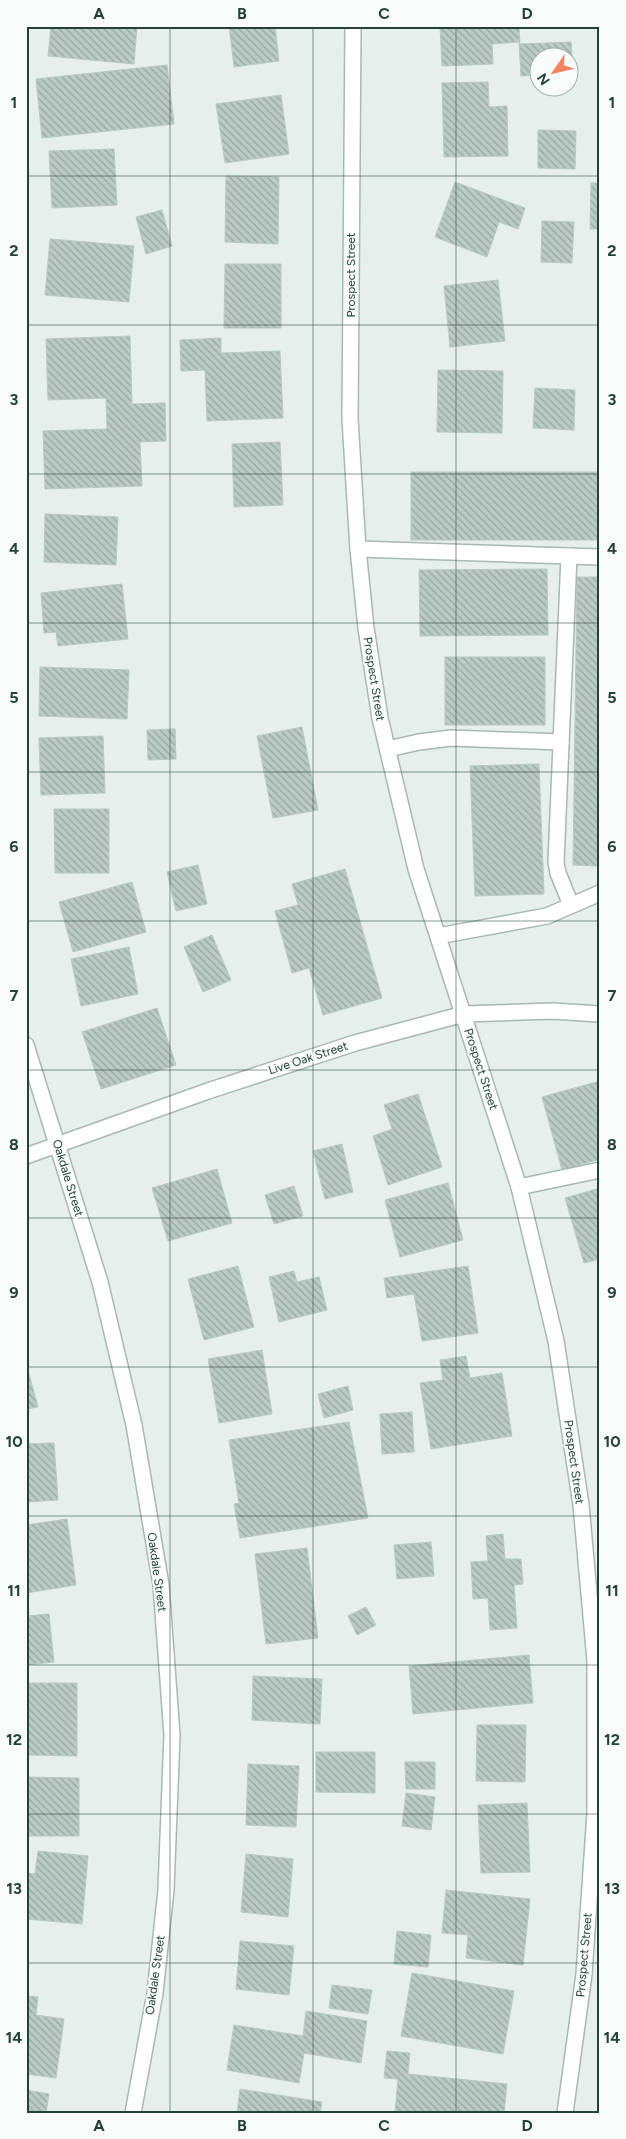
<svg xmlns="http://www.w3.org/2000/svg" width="626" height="2139" font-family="Figtree,sans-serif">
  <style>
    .building { fill: url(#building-back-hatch); stroke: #b8c9c2 }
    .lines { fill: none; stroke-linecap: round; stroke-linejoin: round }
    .minor-casing { stroke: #a8b8b2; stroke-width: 18 }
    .minor { stroke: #fff; stroke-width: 15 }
    .grid { fill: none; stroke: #24423a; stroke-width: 1; stroke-opacity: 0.55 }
    .labels { text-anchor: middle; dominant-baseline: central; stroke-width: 4; stroke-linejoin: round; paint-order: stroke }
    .street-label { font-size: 12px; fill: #24423a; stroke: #f7fbf9 }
    .neatline { fill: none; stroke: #24423a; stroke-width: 2 }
    .grid-label { font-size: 16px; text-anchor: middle; font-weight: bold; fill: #24423a }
  </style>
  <defs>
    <pattern id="building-back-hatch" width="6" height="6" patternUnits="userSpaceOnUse" patternTransform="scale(1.25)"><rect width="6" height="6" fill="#bbcac4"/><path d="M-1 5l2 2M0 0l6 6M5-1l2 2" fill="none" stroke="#98a6a0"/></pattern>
  </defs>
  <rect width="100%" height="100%" fill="#e6efeb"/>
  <!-- building -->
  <g class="building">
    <path d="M51 26H137L134 64 48 56Z"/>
    <path d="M229 26H275L279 61 234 67Z"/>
    <path d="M440 26H519L520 44 571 42 573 73H568V58H538V75L521 76 519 42 492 44 493 64 442 66Z"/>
    <path d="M167 65 174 124 42 138 36 79Z"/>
    <path d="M488 82 489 107 507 106 508 156 444 157 442 83Z"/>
    <path d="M281 95 289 154 225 163 216 104Z"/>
    <path d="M538 130 576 131 575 169 538 168Z"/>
    <path d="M114 149 117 205 52 208 49 151Z"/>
    <path d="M226 176 279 177 278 244 225 242Z"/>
    <path d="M455 182 525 208 518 229 499 222 487 257 435 237Z"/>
    <path d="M591 183H600V229H590Z"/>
    <path d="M162 210 172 246 146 254 136 217Z"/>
    <path d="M542 221 574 222 572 263 541 262Z"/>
    <path d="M50 239 134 246 129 302 45 295Z"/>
    <path d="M225 264H281V328H224Z"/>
    <path d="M498 280 505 341 450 347 444 286Z"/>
    <path d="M130 336 132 404 165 403 166 441 140 442 142 486 45 489 43 431 107 429 106 398 48 400 46 339Z"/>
    <path d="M221 338V353L280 351 283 418 207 421 205 370 181 371 180 340Z"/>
    <path d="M438 370 503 371 502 433 437 432Z"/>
    <path d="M535 388 575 390 574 430 533 428Z"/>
    <path d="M280 442 283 505 234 507 232 444Z"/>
    <rect x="411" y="472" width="189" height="68"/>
    <path d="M45 514 118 517 116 565 44 562Z"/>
    <path d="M547 569 548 635 420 636 419 570Z"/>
    <path d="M577 577H600V866L573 865Z"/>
    <path d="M122 584 128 639 58 646 56 632 44 633 41 593Z"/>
    <rect x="445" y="657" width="100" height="68"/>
    <path d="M40 667 129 670 127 719 39 716Z"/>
    <path d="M302 727 318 810 273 818 257 736Z"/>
    <path d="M175 729 176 759 148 760 147 730Z"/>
    <path d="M103 736 105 793 41 795 39 738Z"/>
    <path d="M539 764 544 894 475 896 470 766Z"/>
    <path d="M54 809H109V873H55Z"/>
    <path d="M198 865 207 904 176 911 167 872Z"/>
    <path d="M345 869 382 998 323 1015 309 968 292 973 275 911 298 905 292 884Z"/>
    <path d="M132 882 146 932 73 952 59 902Z"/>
    <path d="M212 935 231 980 203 992 184 947Z"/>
    <path d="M129 947 138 994 81 1006 71 959Z"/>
    <path d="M157 1008 176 1065 101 1089 82 1032Z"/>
    <path d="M600 1081V1159L562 1170 542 1097Z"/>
    <path d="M418 1094 442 1167 388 1185 373 1136 392 1129 384 1105Z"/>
    <path d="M342 1144 353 1192 325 1199 313 1151Z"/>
    <path d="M217 1169 232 1223 168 1241 152 1188Z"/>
    <path d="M448 1183 463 1240 400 1257 385 1200Z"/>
    <path d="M294 1186 303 1216 274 1224 265 1195Z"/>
    <path d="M600 1188V1259L584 1263 565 1198Z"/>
    <path d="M238 1266 254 1327 204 1340 188 1279Z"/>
    <path d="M468 1266 478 1333 422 1341 414 1294 387 1298 384 1278Z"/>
    <path d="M294 1271 297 1282 319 1277 327 1310 279 1322 269 1277Z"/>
    <path d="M262 1350 272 1414 219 1423 208 1359Z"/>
    <path d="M466 1356 470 1378 502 1373 512 1436 431 1449 420 1383 443 1380 440 1360Z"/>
    <path d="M26 1363 38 1407 26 1409Z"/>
    <path d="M348 1386 353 1410 324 1418 318 1394Z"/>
    <path d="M412 1412 414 1452 382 1454 380 1414Z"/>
    <path d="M349 1422 368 1518 240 1538 234 1504 239 1503 229 1440Z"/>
    <path d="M54 1443 58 1500 26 1502V1444Z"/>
    <path d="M67 1519 76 1585 26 1593V1525Z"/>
    <path d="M503 1534 505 1559H521L523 1584 514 1585 517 1628 490 1630 488 1598 473 1599 471 1562 488 1561 486 1536Z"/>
    <path d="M431 1542 434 1576 397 1579 394 1545Z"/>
    <path d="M307 1548 318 1638 266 1644 255 1554Z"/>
    <path d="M366 1607 376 1625 357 1635 348 1616Z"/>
    <path d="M49 1614 54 1662 26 1665V1616Z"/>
    <path d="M529 1655 533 1703 413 1714 409 1666Z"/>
    <path d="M253 1676 322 1679 320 1724 252 1720Z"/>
    <path d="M29 1683H77V1756L28 1755Z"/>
    <path d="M477 1725H526L525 1782 476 1781Z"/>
    <path d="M316 1752H375V1793L316 1792Z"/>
    <path d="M405 1762H435V1789H406Z"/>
    <path d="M248 1764 299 1766 296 1827 246 1825Z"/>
    <path d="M26 1777 79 1778V1836H26Z"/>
    <path d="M406 1793 435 1797 431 1830 402 1826Z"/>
    <path d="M527 1803 530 1872 481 1873 478 1805Z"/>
    <path d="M38 1851 88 1856 82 1924 26 1919V1873L35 1874Z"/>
    <path d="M246 1854 293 1859 288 1917 241 1912Z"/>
    <path d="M446 1890 530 1899 523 1965 466 1958 468 1935 442 1933Z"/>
    <path d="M397 1931 431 1935 428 1967 394 1964Z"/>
    <path d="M240 1941 294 1946 289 1995 236 1989Z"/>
    <path d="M412 1973 514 1991 503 2054 401 2036Z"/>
    <path d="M332 1985 372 1990 368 2014 329 2008Z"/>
    <path d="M26 1996 38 1997 36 2015 64 2019 56 2078 26 2074Z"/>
    <path d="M306 2011 367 2021 361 2063 304 2053 299 2083 227 2070 234 2025 303 2036Z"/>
    <path d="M387 2051 410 2053 408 2074 507 2084 504 2113H395L398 2079 384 2078Z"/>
    <path d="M240 2089 322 2102 320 2113H237Z"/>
    <path d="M26 2090 49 2094 46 2113H26Z"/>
  </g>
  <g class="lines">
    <defs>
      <g id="minor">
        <path d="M353 26 350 419 358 549 366 628 380 718 416 869 519 1187 556 1341 581 1505 595 1660V1813L584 1974 565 2113"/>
        <path d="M358 549 600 557"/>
        <path d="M569 556 556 862 558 873 571 905"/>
        <path d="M388 749 419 742 451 738 561 742"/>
        <path d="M438 936 547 916 600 893"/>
        <path d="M26 1045 100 1282 134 1425 161 1585 172 1735 166 1890 155 1993 133 2113"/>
        <path d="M26 1156 208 1091 355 1043 464 1014 552 1011 600 1014"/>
        <path d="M519 1187 600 1170"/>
      </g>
    </defs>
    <!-- minor casing -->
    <use href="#minor" class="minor-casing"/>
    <!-- minor -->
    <use href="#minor" class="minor"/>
  </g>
  <!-- grid -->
  <path class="grid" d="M170 26V2113M313 26V2113M456 26V2113M26 176H600M26 325H600M26 474H600M26 623H600M26 772H600M26 921H600M26 1070H600M26 1218H600M26 1367H600M26 1516H600M26 1665H600M26 1814H600M26 1963H600"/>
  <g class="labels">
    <!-- street labels -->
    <g class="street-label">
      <text transform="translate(351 275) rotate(-90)">Prospect Street</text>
      <text transform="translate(374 679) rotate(81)">Prospect Street</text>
      <text transform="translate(308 1058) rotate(-18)">Live Oak Street</text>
      <text transform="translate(481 1069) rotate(72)">Prospect Street</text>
      <text transform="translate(68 1178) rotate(73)">Oakdale Street</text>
      <text transform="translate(574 1462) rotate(82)">Prospect Street</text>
      <text transform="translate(157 1572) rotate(82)">Oakdale Street</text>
      <text transform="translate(584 1955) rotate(-85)">Prospect Street</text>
      <text transform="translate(155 1975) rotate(-82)">Oakdale Street</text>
    </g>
  </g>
  <!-- border -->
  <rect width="626" height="2139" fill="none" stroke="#f7fbf9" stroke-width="55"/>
  <!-- north arrow -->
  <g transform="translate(554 72) rotate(236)"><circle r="24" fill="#f7fbf9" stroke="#a3b1ad"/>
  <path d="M0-4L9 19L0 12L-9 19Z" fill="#f4845f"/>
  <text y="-8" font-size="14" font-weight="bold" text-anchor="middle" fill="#24423a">N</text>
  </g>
  <rect x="28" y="28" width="570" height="2084" class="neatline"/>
  <g class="grid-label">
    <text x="99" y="19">A</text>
    <text x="242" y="19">B</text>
    <text x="384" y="19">C</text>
    <text x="527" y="19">D</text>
    <text x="14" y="108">1</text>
    <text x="612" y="108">1</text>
    <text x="14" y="256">2</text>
    <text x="612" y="256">2</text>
    <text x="14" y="405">3</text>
    <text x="612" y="405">3</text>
    <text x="14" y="554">4</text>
    <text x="612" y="554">4</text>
    <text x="14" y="703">5</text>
    <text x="612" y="703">5</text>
    <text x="14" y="852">6</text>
    <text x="612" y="852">6</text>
    <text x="14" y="1001">7</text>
    <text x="612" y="1001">7</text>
    <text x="14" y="1150">8</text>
    <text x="612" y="1150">8</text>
    <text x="14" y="1298">9</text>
    <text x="612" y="1298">9</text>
    <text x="14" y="1447">10</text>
    <text x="612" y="1447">10</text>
    <text x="14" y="1596">11</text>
    <text x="612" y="1596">11</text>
    <text x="14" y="1745">12</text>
    <text x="612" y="1745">12</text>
    <text x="14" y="1894">13</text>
    <text x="612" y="1894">13</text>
    <text x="14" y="2043">14</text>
    <text x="612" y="2043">14</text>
    <text x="99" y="2131">A</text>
    <text x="242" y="2131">B</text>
    <text x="384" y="2131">C</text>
    <text x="527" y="2131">D</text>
  </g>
</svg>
